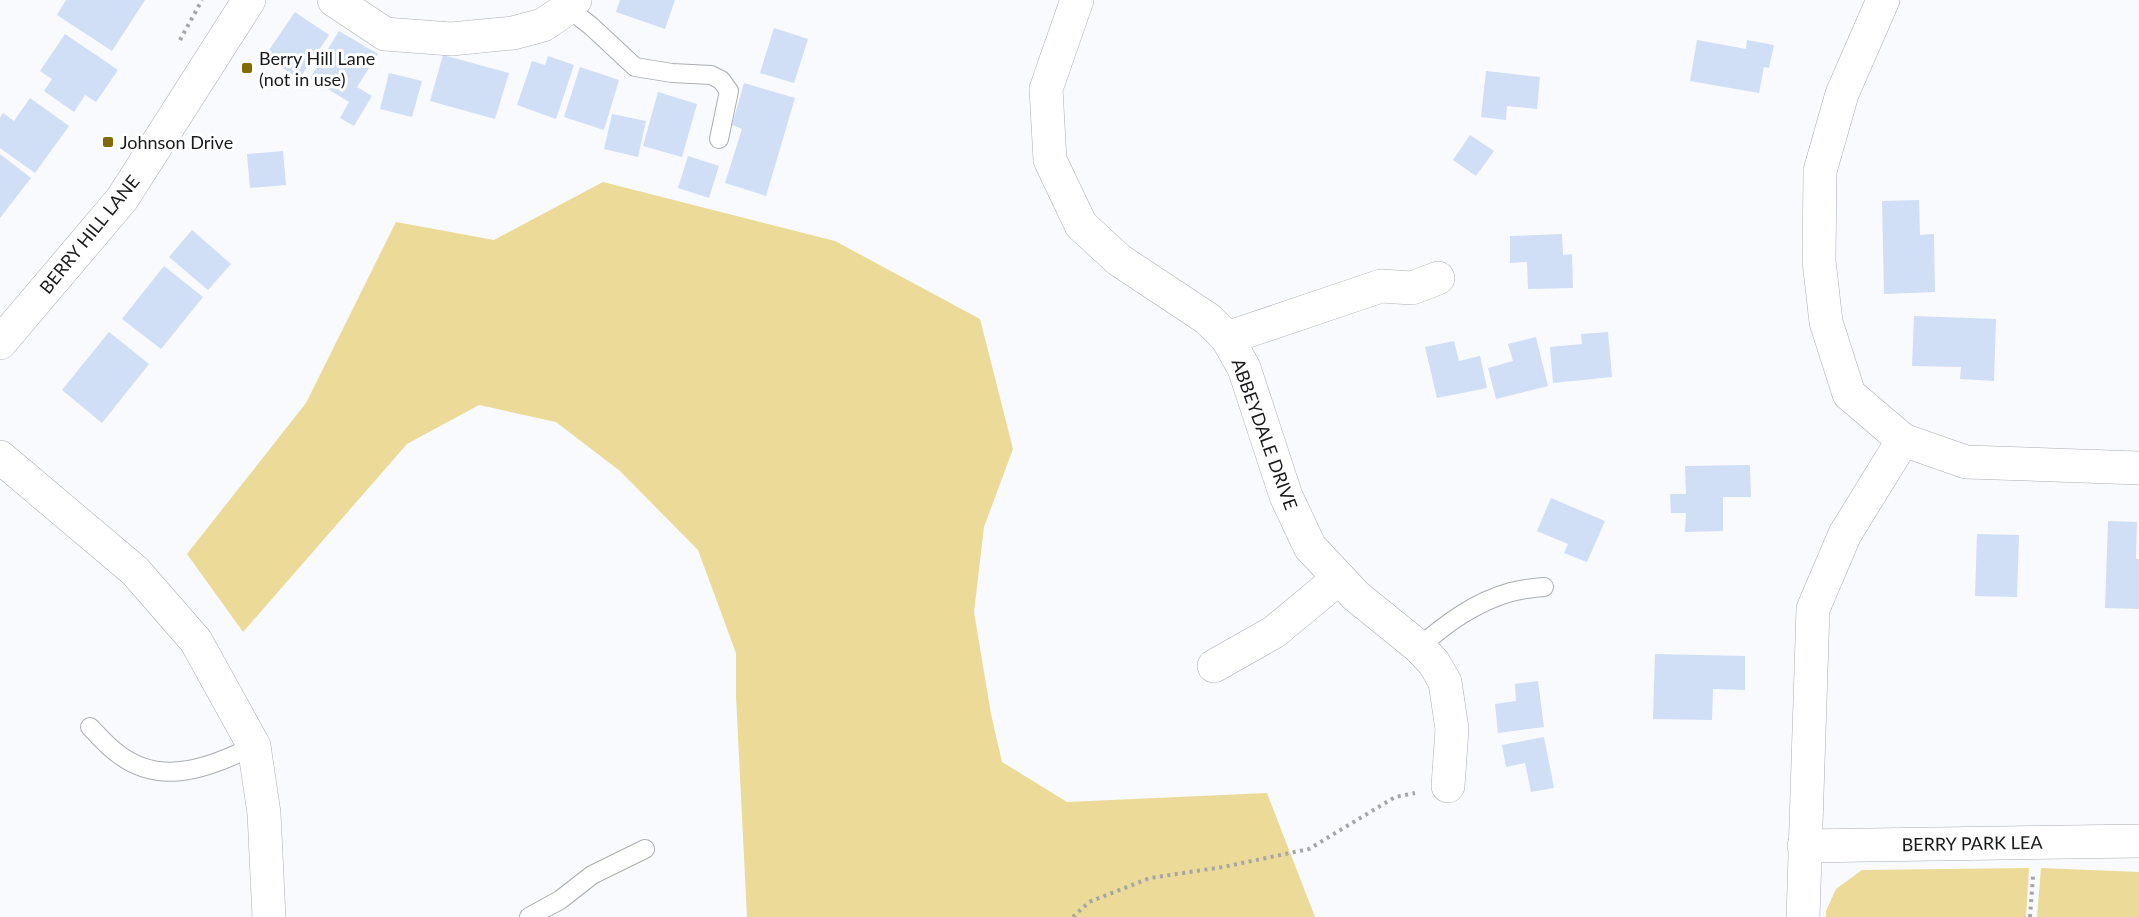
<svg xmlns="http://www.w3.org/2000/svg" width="2139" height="917" font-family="Lato,sans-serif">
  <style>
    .green { fill: #ebda98 }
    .building { fill: #d0def6 }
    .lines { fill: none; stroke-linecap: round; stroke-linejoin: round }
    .lane-casing { stroke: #abaeb2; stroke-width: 20 }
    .street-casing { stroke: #abaeb2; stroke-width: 34 }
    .secondary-casing { stroke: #abaeb2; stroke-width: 34 }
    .path { stroke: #a5a6a9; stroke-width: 4; stroke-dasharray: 3 4.5; stroke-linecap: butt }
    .lane { stroke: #fff; stroke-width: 18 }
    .street { stroke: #fff; stroke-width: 33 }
    .secondary { stroke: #fff; stroke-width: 33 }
    .poi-dot { fill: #806b04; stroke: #fff; stroke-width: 2 }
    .labels { text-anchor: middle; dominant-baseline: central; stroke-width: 6; stroke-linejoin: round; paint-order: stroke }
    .poi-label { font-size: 18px; fill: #191a1c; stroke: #fff; text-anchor: start }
    .street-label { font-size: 18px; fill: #191a1c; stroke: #fff }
  </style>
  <rect width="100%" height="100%" fill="#f8fafe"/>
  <!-- green -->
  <g class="green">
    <path d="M603 182 835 241 980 319 1013 449 984 527 974 612 991 714 1002 762 1067 802 1267 793 1315 917H747L736 696V653L698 550 620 471 556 422 479 405 407 444 243 632 187 554 306 403 396 222 494 240Z"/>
    <path d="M2029 868 2026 917H1826V911L1836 889 1862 870Z"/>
    <path d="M2041 868 2139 872V917H2037Z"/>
  </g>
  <!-- building -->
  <g class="building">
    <path d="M66 0H145L112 51 57 15Z"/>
    <path d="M620 0H675L665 29 616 12Z"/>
    <path d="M295 12 329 35 299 79 265 56Z"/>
    <path d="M774 28 808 39 794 83 760 73Z"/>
    <path d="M339 31 378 54 357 87 372 96 354 126 340 118 349 102 310 78Z"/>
    <path d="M65 34 118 70 96 102 85 95 74 112 44 91 52 79 40 71Z"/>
    <path d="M1697 40 1746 49 1747 40 1774 45 1769 68 1764 67 1759 93 1690 81Z"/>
    <path d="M443 55 509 73 495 119 430 101Z"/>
    <path d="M548 56 574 65 556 119 517 105 532 61 545 65Z"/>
    <path d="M580 67 619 80 604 130 564 117Z"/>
    <path d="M1486 71 1540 77 1537 109 1507 106 1506 120 1481 117Z"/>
    <path d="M389 73 422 81 412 117 380 109Z"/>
    <path d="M744 83 795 98 766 196 725 183 742 129 732 125Z"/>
    <path d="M658 92 697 104 682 157 643 146Z"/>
    <path d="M30 98 69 126 35 173 0 148V118L3 113 14 121Z"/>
    <path d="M612 114 646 121 638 157 604 149Z"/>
    <path d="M1470 135 1494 151 1476 176 1453 160Z"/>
    <path d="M283 151 286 185 250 188 247 154Z"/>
    <path d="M0 154 31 178 0 218Z"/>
    <path d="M688 156 719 166 709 198 678 188Z"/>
    <path d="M1919 200 1920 235 1934 234 1935 292 1884 294 1882 201Z"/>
    <path d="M192 230 231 264 208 290 169 257Z"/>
    <path d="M1562 234 1563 255 1572 254 1573 288 1528 289 1527 262 1510 263V236Z"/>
    <path d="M164 266 203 297 161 349 122 319Z"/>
    <path d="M1914 316 1996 319 1994 381 1960 379 1961 367 1912 366Z"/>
    <path d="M109 332 149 364 102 423 62 390Z"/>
    <path d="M1608 332 1612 377 1553 383 1550 347 1582 344 1581 334Z"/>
    <path d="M1536 337 1548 386 1496 399 1488 368 1513 361 1508 344Z"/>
    <path d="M1454 341 1459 361 1480 356 1487 388 1437 398 1425 347Z"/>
    <path d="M1750 465 1751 497H1723V531L1685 532 1686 513H1671L1670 494H1686L1685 466Z"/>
    <path d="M1551 498 1605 521 1587 562 1564 553 1568 544 1537 531Z"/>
    <path d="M2108 521 2137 522 2136 559H2139V609L2105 608Z"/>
    <path d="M1977 534 2019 535 2017 597 1975 596Z"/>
    <path d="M1655 654 1745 656V690L1713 689 1712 720 1653 719Z"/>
    <path d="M1538 681 1544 727 1498 733 1495 704 1516 701 1515 684Z"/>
    <path d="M1544 737 1554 788 1531 792 1525 763 1506 767 1502 745Z"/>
  </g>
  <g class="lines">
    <defs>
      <g id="lane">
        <path d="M568 8 591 26 635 67 672 73 711 75 721 80 729 91 719 139"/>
        <path d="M1419 647C1447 623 1475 602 1511 592 1522 589 1533 588 1544 587"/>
        <path d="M90 727C99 736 107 746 117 753 161 788 210 767 254 746"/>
        <path d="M529 917 560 900 592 875 645 849"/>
      </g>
      <g id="street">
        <path d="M334 0 385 34 451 39 513 33 543 25 568 8 575 0"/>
        <path d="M1077 0 1046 89 1050 160 1081 225 1119 260 1208 319 1227 338 1244 368 1286 496 1310 547 1356 596 1419 647 1434 663 1445 682 1452 729 1448 786"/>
        <path d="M1883 0 1842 94 1820 171 1819 261 1826 322 1849 394 1903 440 1966 462 2139 468"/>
        <path d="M1227 338 1381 286 1412 288 1438 278"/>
        <path d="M0 457 135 571 196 641 254 746 264 813 269 917"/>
        <path d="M1214 666 1274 632 1338 579"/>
        <path d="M1804 846 2139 841"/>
        <path d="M1803 917 1813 609 1845 534 1903 440"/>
      </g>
      <path id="secondary" d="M0 343 122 199 249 0"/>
    </defs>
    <!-- lane casing -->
    <use href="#lane" class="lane-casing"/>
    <!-- street casing -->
    <use href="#street" class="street-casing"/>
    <!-- secondary casing -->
    <use href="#secondary" class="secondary-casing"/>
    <!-- path -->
    <g class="path">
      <path d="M180 40 202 0"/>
      <path d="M1073 917 1089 902 1150 878 1223 867 1309 849 1395 797 1415 793"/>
      <path d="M2030 917 2033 876"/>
    </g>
    <!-- lane -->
    <use href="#lane" class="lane"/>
    <!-- street -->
    <use href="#street" class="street"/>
    <!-- secondary -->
    <use href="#secondary" class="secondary"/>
  </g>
  <!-- markers -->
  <g class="poi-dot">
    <rect x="241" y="62" width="12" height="12" rx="3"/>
    <rect x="102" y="136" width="12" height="12" rx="3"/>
  </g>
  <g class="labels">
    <!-- poi labels -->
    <g class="poi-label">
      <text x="259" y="58">Berry Hill Lane<tspan x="259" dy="21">(not in use)</tspan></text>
      <text x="120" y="142">Johnson Drive</text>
    </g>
    <!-- street labels -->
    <g class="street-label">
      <text transform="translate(89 234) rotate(-51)">BERRY HILL LANE</text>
      <text transform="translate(1265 434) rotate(70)">ABBEYDALE DRIVE</text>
      <text transform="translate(1972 843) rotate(-1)">BERRY PARK LEA</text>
    </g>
  </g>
</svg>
